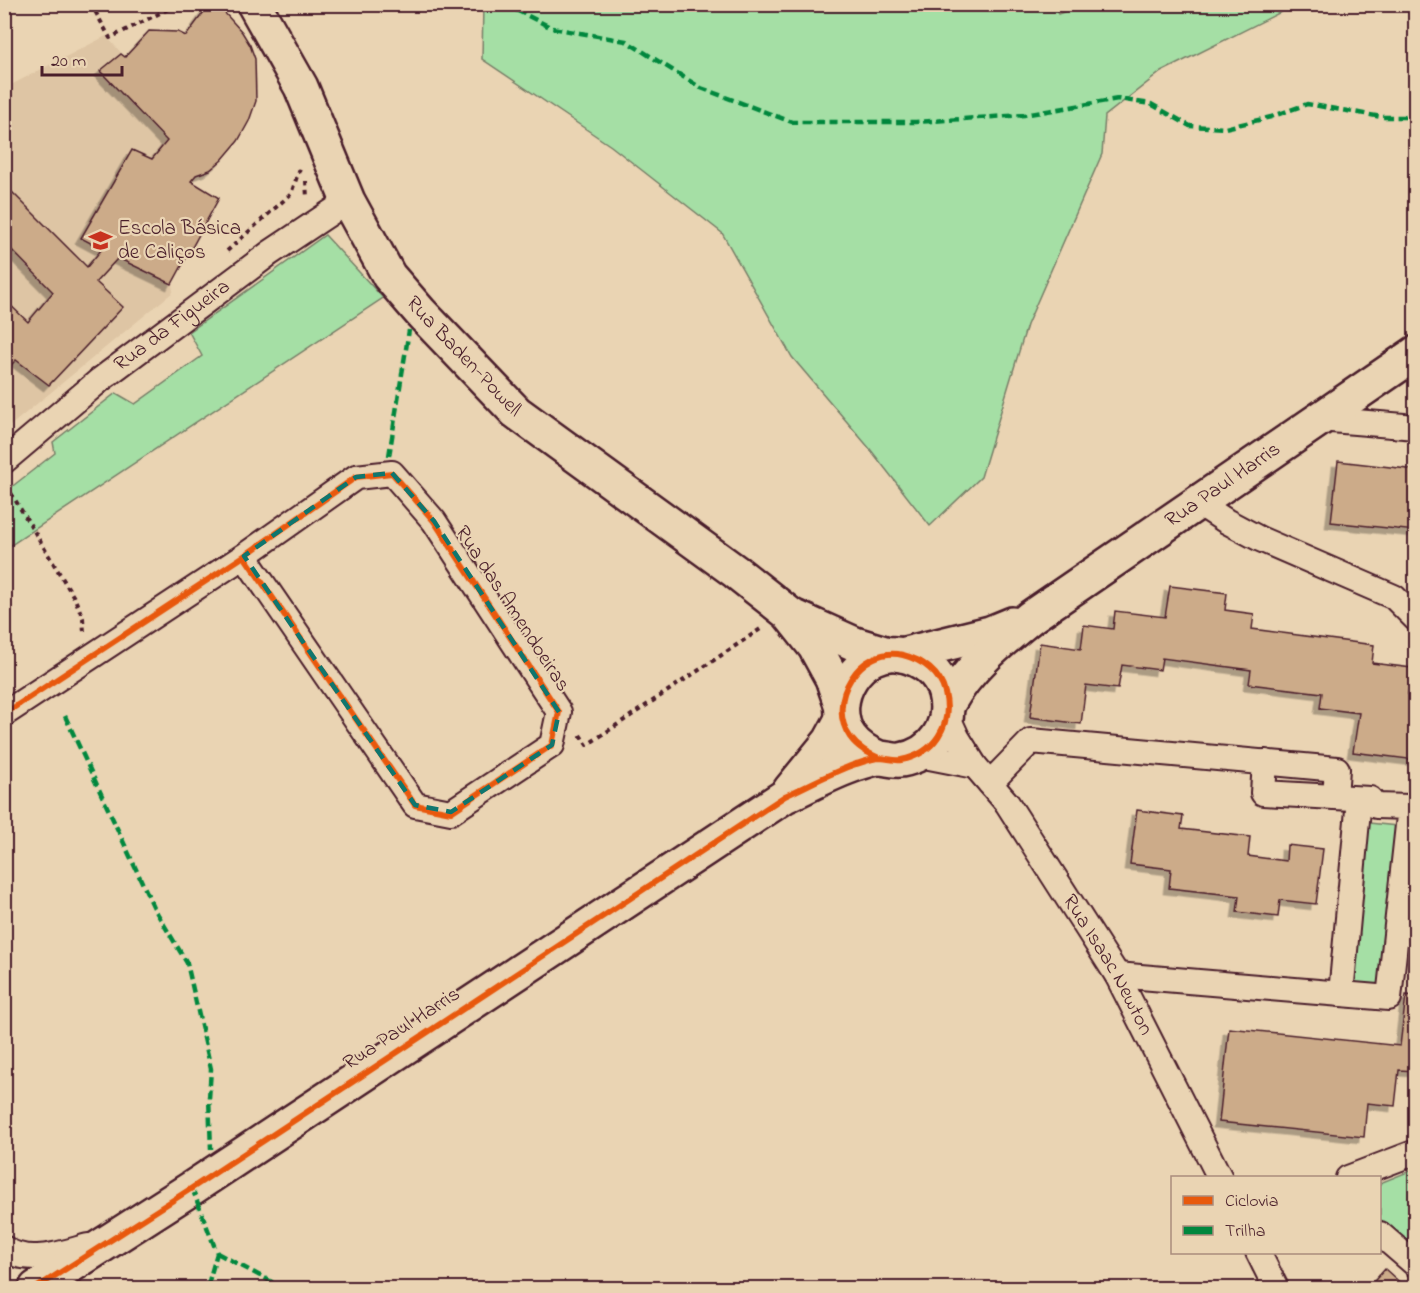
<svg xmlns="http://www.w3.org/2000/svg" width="1420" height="1293" font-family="'Indie Flower',sans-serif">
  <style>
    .built { fill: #dec5a4 }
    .green { fill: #a5dfa5; stroke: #787f68; stroke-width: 1.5 }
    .building { fill: #ccab89; stroke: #4a1f2b; stroke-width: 1.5; filter: url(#shadow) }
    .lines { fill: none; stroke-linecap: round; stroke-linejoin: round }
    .street-casing { stroke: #4a1f2b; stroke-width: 28 }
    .secondary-casing { stroke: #4a1f2b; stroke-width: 38 }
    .path { stroke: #4a1f2b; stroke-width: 4; stroke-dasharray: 4.5 4.5; stroke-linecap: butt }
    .street { stroke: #ead4b3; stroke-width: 24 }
    .secondary { stroke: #ead4b3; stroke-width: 33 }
    .quiet { stroke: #00873e; stroke-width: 4.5; stroke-dasharray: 9 4.5; stroke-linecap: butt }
    .cycleway-casing { stroke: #ead4b3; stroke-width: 10 }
    .cycleway { stroke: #e8590c; stroke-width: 6 }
    .marked { fill: none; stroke: #0f766e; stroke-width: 4.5; stroke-dasharray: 12 8; stroke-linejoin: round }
    .labels { text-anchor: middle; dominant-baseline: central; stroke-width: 4.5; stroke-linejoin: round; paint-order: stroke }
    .poi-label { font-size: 21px; fill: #4a1f2b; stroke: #ead4b3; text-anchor: start }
    .street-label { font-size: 21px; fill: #4a1f2b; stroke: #ead4b3 }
  </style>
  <defs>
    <filter id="shadow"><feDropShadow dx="-5.5" dy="5.5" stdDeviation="0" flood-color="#0004"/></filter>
  </defs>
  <rect width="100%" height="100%" fill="#ead4b3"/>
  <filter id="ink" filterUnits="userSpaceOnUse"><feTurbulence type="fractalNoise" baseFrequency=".0167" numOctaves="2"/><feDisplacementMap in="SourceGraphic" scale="12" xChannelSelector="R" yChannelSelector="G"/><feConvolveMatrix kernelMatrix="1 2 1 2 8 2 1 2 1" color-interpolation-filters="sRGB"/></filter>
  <g filter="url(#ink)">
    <!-- built -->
    <path class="built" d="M209 5 223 11 242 32 255 59 257 82 256 101 249 121 238 141 222 160 210 170 196 175 191 181 219 198 172 284 173 292 5 430V88L106 36 125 57 149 31 178 32 186 36Z"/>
    <!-- green -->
    <g class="green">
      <path d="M1054 5 1058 14 1085 4 1295 5 1161 72 1105 116 1102 154 1027 325 981 477 930 526 870 449 792 357 722 233 611 146 482 59 483 5Z"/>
      <path d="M325 235 383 298 5 549V492L55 453 53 442 116 393 135 404 202 356 189 332Z"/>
      <path d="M1369 823 1397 826 1378 988 1350 985Z"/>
      <path d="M1415 1169V1250L1380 1219V1183Z"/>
    </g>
    <!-- building -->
    <g class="building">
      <path d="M209 5 223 11 242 32 250 45 255 59 256 101 249 121 238 141 222 160 210 170 196 175 191 181 219 198 172 284 118 258 96 282 123 307 49 385 16 360 4 372V299L28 322 53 292 4 242V184L87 267 102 249 81 238 132 150 152 159 167 141 100 71 121 54 125 57 149 31 178 32 186 36Z"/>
      <path d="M1338 461 1416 470V531L1331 522Z"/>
      <path d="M1170 586 1227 593 1225 610 1254 614 1252 629 1374 645 1372 663 1412 668 1408 694 1416 695V760L1353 752 1359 713 1320 708 1322 693 1249 684 1251 670 1162 658 1160 670 1122 665 1118 689 1086 685 1081 724 1030 717 1040 643 1081 649 1084 625 1113 629 1115 611 1165 617Z"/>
      <path d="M1137 810 1183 816 1181 829 1250 837 1248 856 1286 861 1287 845 1323 849 1316 904 1280 900 1278 917 1237 912 1239 896 1169 888 1171 869 1130 864Z"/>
      <path d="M1406 995 1416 996V1071L1399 1070 1395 1106 1367 1103 1364 1137 1219 1122 1229 1028 1400 1046Z"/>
      <path d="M1385 1269 1406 1288H1368Z"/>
    </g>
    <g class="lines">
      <defs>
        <g id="street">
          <path d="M1319 419 1416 427"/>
          <path id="s1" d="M4 461 100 380 270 253 348 201"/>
          <path d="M1197 502 1226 521 1260 539 1394 597 1416 619"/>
          <path d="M4 714 244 556 356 477 392 473 434 521 559 712 552 745 451 812 415 805 244 556"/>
          <path id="s2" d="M947 715 957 737 975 766 1007 803 1117 975 1220 1178"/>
          <path d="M919 755 975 766"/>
          <path d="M990 783 1031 741 1337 769 1335 797"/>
          <path d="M1117 975 1389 998 1410 807 1376 806 1370 799 1263 793 1265 762"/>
          <path d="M1341 994 1359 799"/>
          <path d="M1348 1178 1416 1152"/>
          <path d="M1380 1234 1416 1265"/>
          <path d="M4 1248C27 1266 63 1253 88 1246"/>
          <path d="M1258 1252 1276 1288"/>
        </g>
        <g id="secondary">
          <path id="s3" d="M254 4 301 87 348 201 389 276 421 313 516 412 736 572 788 613 815 647 832 678 841 704"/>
          <path d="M795 617 855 644 888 654"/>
          <path d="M901 655 990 633 1012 624"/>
          <path id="s4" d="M948 704C968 668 999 643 1031 617L1416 353"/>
          <path d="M790 790 830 741 842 719"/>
          <path d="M36 1288 192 1188 785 796C809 785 832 772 856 764 863 762 871 759 878 758 886 758 894 761 901 760 934 754 953 725 945 693 940 673 923 660 903 655 860 645 825 701 850 737 858 748 868 753 879 758"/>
        </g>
      </defs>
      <!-- street casing -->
      <use href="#street" class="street-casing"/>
      <!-- secondary casing -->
      <use href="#secondary" class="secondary-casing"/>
      <!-- path -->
      <g class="path">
        <path d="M91 4 110 38 178 4"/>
        <path d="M306 181 307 198"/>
        <path d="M227 251 291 194 301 165"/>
        <path d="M11 493 75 599 83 618 84 632"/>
        <path d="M580 735 587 745 762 628"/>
      </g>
      <!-- street -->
      <use href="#street" class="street"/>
      <!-- secondary -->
      <use href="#secondary" class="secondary"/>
      <!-- quiet -->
      <g class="quiet">
        <path d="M504 4 552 28 626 41 701 88 792 122H916L1024 115 1118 99 1151 104 1190 126 1225 128 1271 117 1307 104 1382 117H1416"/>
        <path d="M389 456 409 330"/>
        <path d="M65 716 154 908 187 963 211 1069 209 1098 211 1149"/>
        <path d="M192 1188 217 1253 207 1288"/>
        <path d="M217 1253 283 1288"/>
      </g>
      <defs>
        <g id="cycleway">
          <path d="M4 714 244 556 356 477 392 473 434 521 559 712 552 745 451 812 415 805 244 556"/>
          <path d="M36 1288 192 1188 785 796C809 785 832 772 856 764 863 762 871 759 878 758 886 758 894 761 901 760 934 754 953 725 945 693 940 673 923 660 903 655 860 645 825 701 850 737 858 748 868 753 879 758"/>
        </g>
      </defs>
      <!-- cycleway casing -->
      <use href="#cycleway" class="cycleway-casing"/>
      <!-- cycleway -->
      <use href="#cycleway" class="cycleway"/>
    </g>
  </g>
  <!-- marked area -->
  <path class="marked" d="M392 473 434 521 559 712 552 745 451 812 415 805 244 556 356 477Z"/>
  <!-- icons -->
  <defs>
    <symbol id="school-bare" viewBox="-9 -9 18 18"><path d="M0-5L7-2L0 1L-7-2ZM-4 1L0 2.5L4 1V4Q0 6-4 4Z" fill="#c8321e" stroke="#ead4b3" stroke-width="2.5" paint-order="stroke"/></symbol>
  </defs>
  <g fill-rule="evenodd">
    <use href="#school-bare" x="84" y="224" width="33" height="33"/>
  </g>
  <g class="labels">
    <!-- poi labels -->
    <g class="poi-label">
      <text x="118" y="229">Escola Básica<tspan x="118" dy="24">de Caliços</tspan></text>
    </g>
    <!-- street labels -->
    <g class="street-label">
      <text stroke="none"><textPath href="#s1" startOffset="216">Rua da Figueira</textPath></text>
      <text stroke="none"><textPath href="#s3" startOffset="414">Rua Baden-Powell</textPath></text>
      <text stroke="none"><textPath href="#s4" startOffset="354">Rua Paul Harris</textPath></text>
      <text transform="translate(512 609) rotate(57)">Rua das Amendoeiras</text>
      <text stroke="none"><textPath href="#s2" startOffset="298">Rua Isaac Newton</textPath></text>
      <text transform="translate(402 1029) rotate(-33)">Rua Paul Harris</text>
    </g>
  </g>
  <!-- margin -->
  <rect width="1420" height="1293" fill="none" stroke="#ead4b3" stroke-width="24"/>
  <rect x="12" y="12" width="1396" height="1269" fill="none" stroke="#4a1f2b" stroke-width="2" filter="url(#ink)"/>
  <!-- legend -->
  <rect x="1171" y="1176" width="210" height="78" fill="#ead4b3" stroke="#aa8c7d" stroke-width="1.5"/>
  <rect x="1183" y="1196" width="30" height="9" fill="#e8590c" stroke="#aa8c7d" stroke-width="1.5"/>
  <text x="1225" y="1206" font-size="18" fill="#4a1f2b">Ciclovia</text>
  <rect x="1183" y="1226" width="30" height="9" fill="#00873e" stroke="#aa8c7d" stroke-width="1.5"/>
  <text x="1225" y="1236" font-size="18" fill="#4a1f2b">Trilha</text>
  <!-- scale -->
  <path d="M42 66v9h80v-9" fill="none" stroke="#4a1f2b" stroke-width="3"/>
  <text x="51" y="66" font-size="18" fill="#4a1f2b" stroke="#ead4b3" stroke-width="4.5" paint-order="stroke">20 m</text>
</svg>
